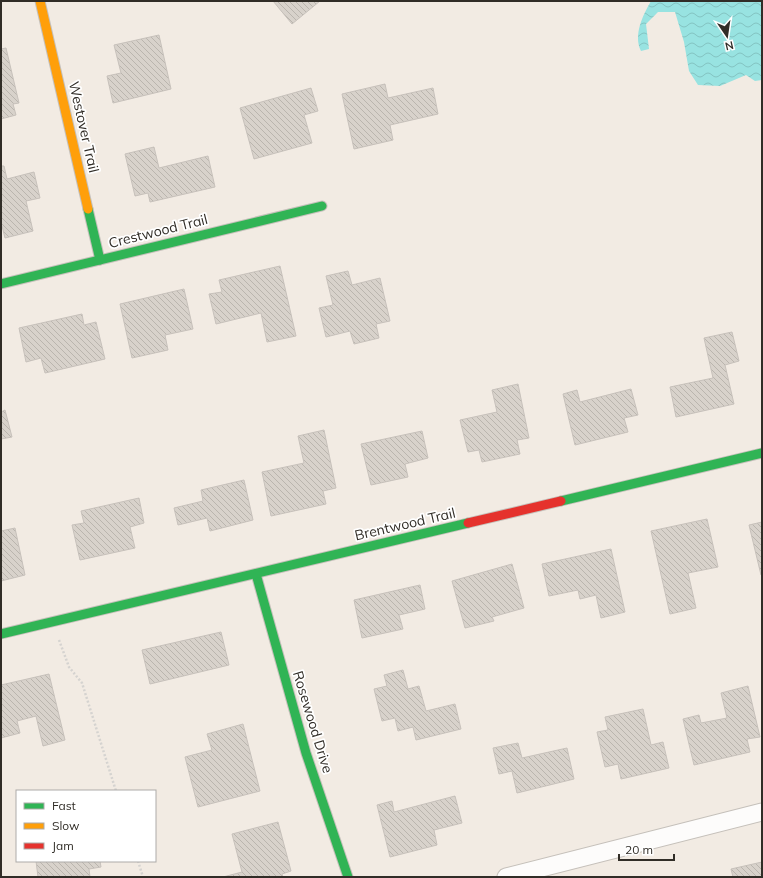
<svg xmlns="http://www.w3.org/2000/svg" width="763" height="878" font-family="Mulish,sans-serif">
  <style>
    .water { fill: url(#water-waves) }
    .building { fill: url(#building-back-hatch); stroke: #c7c1bb }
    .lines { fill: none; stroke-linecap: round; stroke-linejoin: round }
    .street-casing { stroke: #c5c0ba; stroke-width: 19 }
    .fast-casing { stroke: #c5c0ba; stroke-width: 11 }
    .slow-casing { stroke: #c5c0ba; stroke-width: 11 }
    .jam-casing { stroke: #c5c0ba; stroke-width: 11 }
    .path { stroke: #d5d3d0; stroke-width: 2.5; stroke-dasharray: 2 2; stroke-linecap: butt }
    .street { stroke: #fdfcfb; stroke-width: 17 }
    .fast { stroke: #30b455; stroke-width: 9 }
    .slow { stroke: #ff9f0a; stroke-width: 9 }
    .jam { stroke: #e5322d; stroke-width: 9 }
    .labels { text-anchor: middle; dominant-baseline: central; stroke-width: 3.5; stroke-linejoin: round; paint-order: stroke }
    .street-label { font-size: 14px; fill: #312d27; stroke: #fff }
  </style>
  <defs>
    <pattern id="water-waves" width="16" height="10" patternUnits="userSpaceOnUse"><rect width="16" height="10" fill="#98e3e1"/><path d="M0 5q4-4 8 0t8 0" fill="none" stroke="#83c3c1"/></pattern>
    <pattern id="building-back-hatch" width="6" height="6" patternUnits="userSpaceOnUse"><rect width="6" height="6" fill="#d8d2cb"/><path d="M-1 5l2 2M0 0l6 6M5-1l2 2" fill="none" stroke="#bab5ae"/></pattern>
  </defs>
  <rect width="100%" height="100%" fill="#f2ebe3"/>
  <!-- water -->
  <path class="water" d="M651 1H762V80L755 81 746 75 720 86 698 85 689 71 684 42 675 12H658L646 24 649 49 641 51C633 35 643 15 651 1Z"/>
  <!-- building -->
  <g class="building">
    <path d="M273 1H320L292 24Z"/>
    <path d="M159 35 171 89 113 103 107 76 121 73 114 45Z"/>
    <path d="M6 48 19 103 13 104 16 115 1 119V49Z"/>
    <path d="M385 84 388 98 433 88 438 114 390 125 393 140 354 149 342 94Z"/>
    <path d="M311 88 318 111 304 115 312 143 254 159 240 108Z"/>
    <path d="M154 147 159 168 208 156 215 187 150 202 148 193 135 196 125 154Z"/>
    <path d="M1 166H4L7 179 34 172 40 198 26 201 33 231 5 238 2 226H1Z"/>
    <path d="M280 266 296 336 267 342 261 313 216 324 209 294 222 292 219 280Z"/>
    <path d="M348 271 352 285 380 278 390 321 376 324 379 338 354 344 350 331 326 337 319 308 333 305 326 276Z"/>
    <path d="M184 289 193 329 165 335 168 350 132 358 120 304Z"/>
    <path d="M82 314 84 325 96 322 105 359 45 373 41 358 26 362 19 328Z"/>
    <path d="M732 332 739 361 725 365 734 404 676 417 670 387 713 378 704 338Z"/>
    <path d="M518 384 529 438 517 440 520 454 482 462 479 450 468 452 460 420 497 412 492 390Z"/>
    <path d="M631 389 638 415 624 418 628 432 575 445 563 394 577 390 580 402Z"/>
    <path d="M5 410 12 437 1 439V412Z"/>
    <path d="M324 430 336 488 323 491 326 504 271 516 262 472 304 463 298 436Z"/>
    <path d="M422 431 428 458 405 464 408 477 371 485 361 444Z"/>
    <path d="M244 480 253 520 210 531 207 518 178 525 174 508 203 501 201 490Z"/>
    <path d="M139 498 144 523 130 527 135 548 80 560 72 525 84 523 81 511Z"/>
    <path d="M707 519 718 567 688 573 696 608 670 614 651 531Z"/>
    <path d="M762 522V575H761L749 525Z"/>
    <path d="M15 528 25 575 1 581V531Z"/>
    <path d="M611 549 625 612 601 618 596 595 580 599 578 590 549 596 542 564Z"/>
    <path d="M512 564 524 608 492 617 494 621 465 628 452 581Z"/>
    <path d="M420 585 425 609 399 615 403 629 362 638 354 600Z"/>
    <path d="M221 632 229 665 150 684 142 650Z"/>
    <path d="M403 670 408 689 419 686 426 711 455 704 461 729 416 740 413 727 398 731 395 718 382 721 374 689 387 686 384 675Z"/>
    <path d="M49 674 65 740 43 746 36 716 17 721 20 733 1 738V685Z"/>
    <path d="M748 686 760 737 747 739 750 752 694 765 683 719 699 715 701 723 727 718 721 693Z"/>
    <path d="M643 709 651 745 663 742 669 768 621 779 618 764 605 767 597 732 608 730 605 717Z"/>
    <path d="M243 724 260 791 198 807 185 757 212 750 207 734Z"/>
    <path d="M518 743 522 758 567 748 574 779 517 793 512 771 499 774 493 748Z"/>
    <path d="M455 796 462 823 434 830 437 845 390 857 377 805 392 801 394 812Z"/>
    <path d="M278 822 291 871 282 874 283 877H223L242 872 232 834Z"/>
    <path d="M36 861H100L101 867 89 869 90 877H38Z"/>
    <path d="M762 862V877H733L731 869Z"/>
  </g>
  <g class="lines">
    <defs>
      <path id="street" d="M506 877 762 812"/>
      <g id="fast">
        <path d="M88 209 100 260"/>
        <path d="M1 284 322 206"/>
        <path d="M561 501 762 453"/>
        <path d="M256 574 306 753 348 877"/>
        <path d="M1 634 468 523"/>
      </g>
      <path id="slow" d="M40 1 88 209"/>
      <path id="jam" d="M468 523 561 501"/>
    </defs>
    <!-- street casing -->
    <use href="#street" class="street-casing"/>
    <!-- fast casing -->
    <use href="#fast" class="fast-casing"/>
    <!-- slow casing -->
    <use href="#slow" class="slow-casing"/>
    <!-- jam casing -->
    <use href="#jam" class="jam-casing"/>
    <!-- path -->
    <g class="path">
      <path d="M59 640 69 667 82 683 116 791"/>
      <path d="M138 861 143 877"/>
    </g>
    <!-- street -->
    <use href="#street" class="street"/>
    <!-- fast -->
    <use href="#fast" class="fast"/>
    <!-- slow -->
    <use href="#slow" class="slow"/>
    <!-- jam -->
    <use href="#jam" class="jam"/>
  </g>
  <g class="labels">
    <!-- street labels -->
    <g class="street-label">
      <text transform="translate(84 127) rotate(77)">Westover Trail</text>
      <text transform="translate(158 231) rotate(-14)">Crestwood Trail</text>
      <text transform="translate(405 524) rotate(-13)">Brentwood Trail</text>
      <text transform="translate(313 722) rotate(73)">Rosewood Drive</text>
    </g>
  </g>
  <!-- border -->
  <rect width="763" height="878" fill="none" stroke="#312d27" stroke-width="4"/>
  <!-- legend -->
  <rect x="16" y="790" width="140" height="72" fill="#ffffff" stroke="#adaba9"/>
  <rect x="24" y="803" width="20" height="6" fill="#30b455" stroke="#adaba9"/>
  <text x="52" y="810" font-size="12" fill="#312d27">Fast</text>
  <rect x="24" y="823" width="20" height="6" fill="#ff9f0a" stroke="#adaba9"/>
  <text x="52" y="830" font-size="12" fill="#312d27">Slow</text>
  <rect x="24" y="843" width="20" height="6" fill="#e5322d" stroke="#adaba9"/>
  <text x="52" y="850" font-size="12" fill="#312d27">Jam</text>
  <!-- north arrow -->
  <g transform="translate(727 36) rotate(167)" stroke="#ffffff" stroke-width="3" paint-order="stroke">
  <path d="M0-3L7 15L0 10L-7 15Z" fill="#312d27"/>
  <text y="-6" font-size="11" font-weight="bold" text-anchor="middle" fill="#312d27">N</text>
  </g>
  <!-- scale -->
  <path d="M619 854v6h55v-6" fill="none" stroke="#312d27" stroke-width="2"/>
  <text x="625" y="854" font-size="12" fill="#312d27" stroke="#ffffff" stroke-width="3" paint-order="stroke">20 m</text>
</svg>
